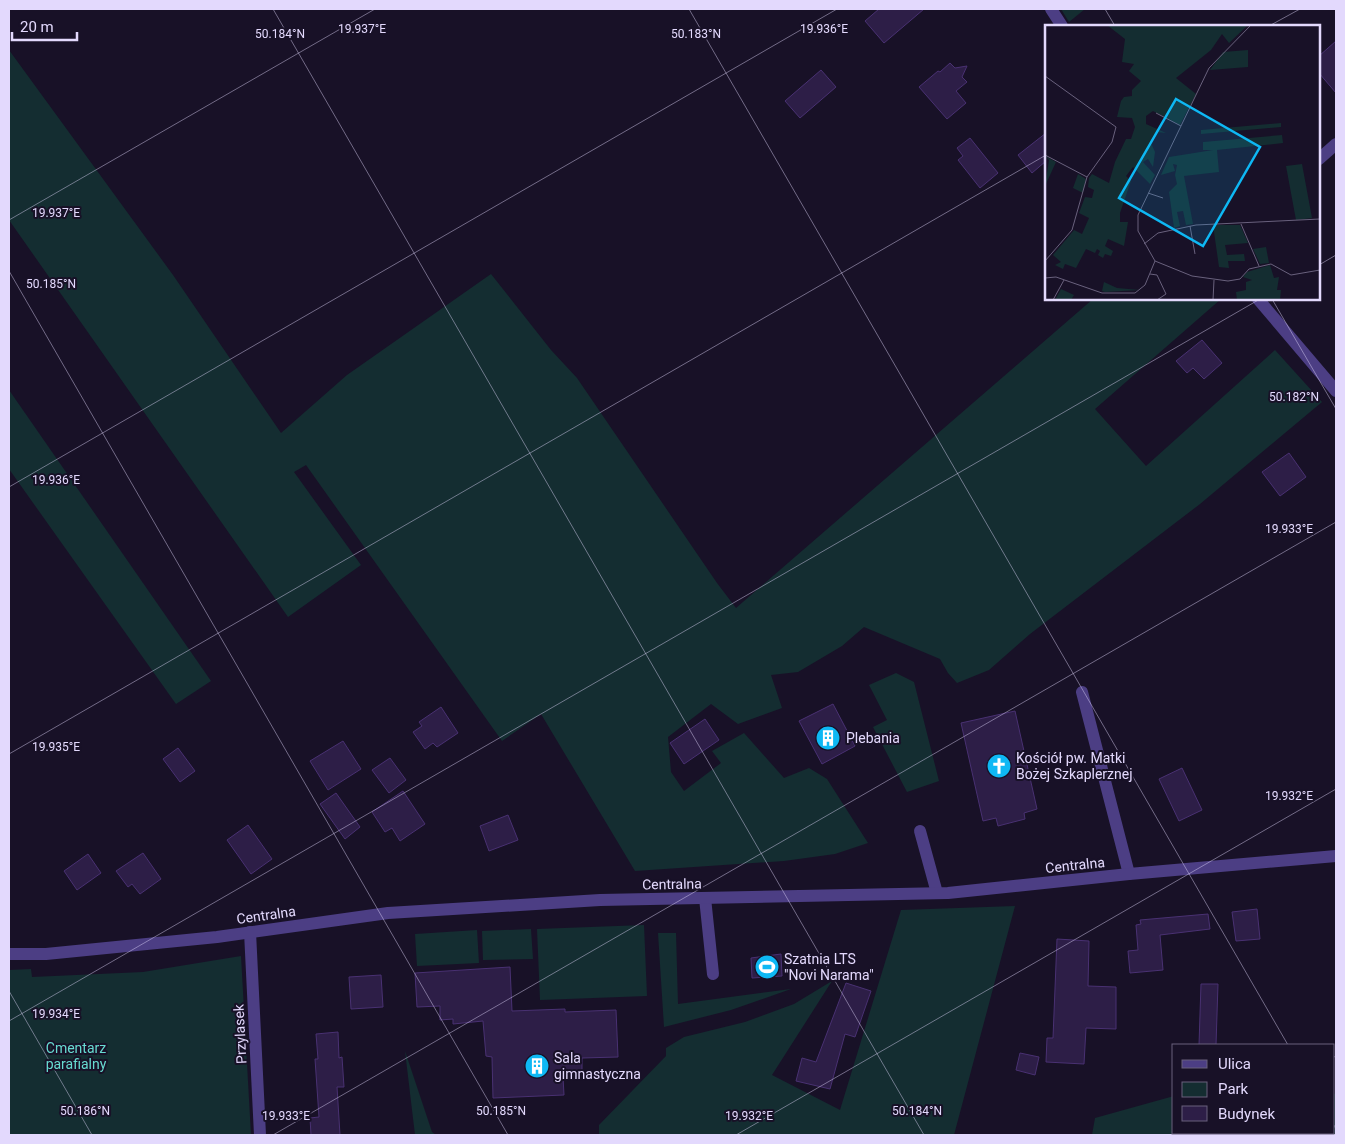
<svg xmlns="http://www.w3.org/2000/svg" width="1345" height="1144" font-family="Roboto,sans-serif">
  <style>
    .green { fill: #142d31 }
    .building { fill: #2d1e47; stroke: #493172 }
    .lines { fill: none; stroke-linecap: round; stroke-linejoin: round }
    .minor { stroke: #4c3e84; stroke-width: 12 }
    .ticks { fill: none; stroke: #e3d9fd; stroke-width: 1; stroke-opacity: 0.45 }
    .labels { text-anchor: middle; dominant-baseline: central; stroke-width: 4; stroke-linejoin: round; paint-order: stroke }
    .poi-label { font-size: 14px; fill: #e3d9fd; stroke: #181127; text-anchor: start }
    .street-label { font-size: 14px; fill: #e3d9fd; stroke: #181127 }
    .park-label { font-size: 14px; fill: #67dbd1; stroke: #181127 }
    .inset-road { fill: none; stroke: #69617d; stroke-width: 1 }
    .view { fill: #0eb8f4; fill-opacity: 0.15; stroke: #0eb8f4; stroke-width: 2.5 }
    .inset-edge { fill: none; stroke: #e3d9fd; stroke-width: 2.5 }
    .ticks-label { font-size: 12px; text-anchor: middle; fill: #e3d9fd; stroke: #181127; stroke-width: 4; stroke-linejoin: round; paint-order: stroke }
  </style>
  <rect width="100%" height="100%" fill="#181127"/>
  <!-- green -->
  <g class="green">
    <path d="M1061 9H1085L1069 22Z"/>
    <path d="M9 50 173 275 281 433 347 375 491 274 551 350 577 378 717 583 736 608 1093 299H1221L1095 409 1146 466 1275 350 1322 402 1200 504 1030 634 989 670 957 683 948 673 940 659 864 627 842 646 798 672 771 675 782 708 738 724 711 704 668 737 671 772 684 791 721 763 712 751 744 733 784 778 809 768 827 779 868 843 835 854 784 861 635 871 541 714 502 741 306 465 294 472 361 565 288 617 9 220Z"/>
    <path d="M9 390 211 681 176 704 9 469Z"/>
    <path d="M896 673 914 682 939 781 907 792 873 727 887 720 869 685Z"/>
    <path d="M1015 906 954 1135H599V1125L666 1056V1048L684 1037 745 1022 794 1004 832 981 772 1075 840 1110 901 910Z"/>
    <path d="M644 925 647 996 540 1000 537 929Z"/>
    <path d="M531 929 533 959 483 960 482 931Z"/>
    <path d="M477 930 479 963 417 966 415 934Z"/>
    <path d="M658 933H676L678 1004 791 989 731 1010 664 1027Z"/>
    <path d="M241 956 251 1135H9V970L31 969 32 977 143 972Z"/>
    <path d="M405 1051 432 1132 436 1135H415Z"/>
    <path d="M1336 1093V1135H1092L1095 1118 1174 1096V1133H1334V1094Z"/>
  </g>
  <!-- building -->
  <g class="building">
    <path d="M879 9H924L884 43 865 21Z"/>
    <path d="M1336 41V93L1319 73V56Z"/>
    <path d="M950 63 955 68 967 66 962 77 967 82 956 91 966 103 947 119 919 87 938 71 940 72Z"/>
    <path d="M821 70 836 87 800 118 785 101Z"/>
    <path d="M1046 133V161L1032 173 1018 155Z"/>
    <path d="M970 138 998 173 980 188 958 160 963 156 957 148Z"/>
    <path d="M1202 340 1222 363 1204 379 1193 368 1187 373 1176 361Z"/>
    <path d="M1289 453 1306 477 1280 496 1262 472Z"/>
    <path d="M833 704 855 746 822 764 799 721Z"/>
    <path d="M441 707 458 733 437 747 433 743 425 749 413 732 422 726 419 722Z"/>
    <path d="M1015 711 1037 809 1024 813 1025 819 998 826 996 818 983 821 961 723Z"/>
    <path d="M705 719 719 740 684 764 670 743Z"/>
    <path d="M343 741 361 769 328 790 310 761Z"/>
    <path d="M178 748 195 771 180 782 163 759Z"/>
    <path d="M390 758 406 780 389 793 372 770Z"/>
    <path d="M1182 768 1202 810 1179 821 1159 779Z"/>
    <path d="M403 791 425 824 400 841 392 828 385 832 372 812Z"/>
    <path d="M336 793 360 827 345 839 320 804Z"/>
    <path d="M508 815 518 840 489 851 480 826Z"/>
    <path d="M248 825 272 859 251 874 227 840Z"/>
    <path d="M143 853 161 879 140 894 132 884 128 887 116 871Z"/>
    <path d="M88 854 101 873 77 890 64 871Z"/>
    <path d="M1257 909 1260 939 1236 941 1232 912Z"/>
    <path d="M1208 914 1210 929 1160 935 1163 970 1130 973 1128 951 1138 950 1136 925 1141 924 1140 920Z"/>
    <path d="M1057 939 1089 941 1088 986 1116 987V1029L1086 1028 1084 1064 1046 1062 1047 1038H1053Z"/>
    <path d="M781 954 782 976 752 978 751 958Z"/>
    <path d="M510 967 512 1011 565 1009V1012L616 1010 618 1057 582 1058V1076L563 1077 564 1095 493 1098 492 1057 486 1056 483 1021 453 1024V1019L440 1020V1006L417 1007 415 973Z"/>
    <path d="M381 975 383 1007 351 1009 349 977Z"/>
    <path d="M846 983 871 991 855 1037 845 1034 830 1089 796 1081 802 1058 816 1062Z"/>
    <path d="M1201 984H1218L1216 1045H1199Z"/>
    <path d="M338 1032 339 1058 342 1057 344 1087H337L340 1135H311L310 1118 319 1117 315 1059H318L316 1034Z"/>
    <path d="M1020 1053 1039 1057 1035 1075 1016 1070Z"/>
  </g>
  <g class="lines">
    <!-- minor -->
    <g class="minor">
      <path d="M1051 9 1062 26"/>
      <path d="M1319 159 1336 144"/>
      <path d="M1258 299 1336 391"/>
      <path d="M1082 692 1129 874"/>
      <path d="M920 831 937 893"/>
      <path d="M705 898 713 974"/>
      <path d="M250 932 260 1135"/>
      <path d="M9 954H46L217 937 388 913 600 900 948 893 1129 874 1336 856"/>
    </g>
  </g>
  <!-- ticks -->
  <path class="ticks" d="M273 9 924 1135M689 9 1288 1045M1105 9 1115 26M1269 26 1300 9M9 220 375 9M1319 265 1336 255M9 271 508 1135M1272 299 1336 409M9 487 837 9M9 754 1046 155M9 991 92 1135M9 1021 1260 299M1334 1057 1336 1056M1334 1125 1336 1130M273 1135 1336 522M736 1135 1336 789M1198 1135 1203 1133"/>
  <!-- icons -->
  <defs>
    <symbol id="building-disc" viewBox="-11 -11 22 22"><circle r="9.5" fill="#0eb8f4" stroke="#181127"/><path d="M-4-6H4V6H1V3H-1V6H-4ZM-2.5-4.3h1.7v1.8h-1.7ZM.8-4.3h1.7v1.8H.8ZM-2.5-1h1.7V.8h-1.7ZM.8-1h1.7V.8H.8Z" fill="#fff"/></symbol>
    <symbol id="church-disc" viewBox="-11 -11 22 22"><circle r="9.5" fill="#0eb8f4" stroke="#181127"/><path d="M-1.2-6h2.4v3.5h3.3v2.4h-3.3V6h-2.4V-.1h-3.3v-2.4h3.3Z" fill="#fff"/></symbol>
    <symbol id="stadium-disc" viewBox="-11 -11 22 22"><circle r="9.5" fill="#0eb8f4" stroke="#181127"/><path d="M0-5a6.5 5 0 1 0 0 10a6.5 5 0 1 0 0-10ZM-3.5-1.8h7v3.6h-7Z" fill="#fff"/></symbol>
  </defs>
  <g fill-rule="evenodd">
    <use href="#building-disc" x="814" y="724" width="28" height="28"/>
    <use href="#church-disc" x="985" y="752" width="28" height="28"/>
    <use href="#stadium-disc" x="753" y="953" width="28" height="28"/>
    <use href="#building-disc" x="523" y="1052" width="28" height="28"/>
  </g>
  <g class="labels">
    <!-- poi labels -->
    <g class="poi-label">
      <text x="846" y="738">Plebania</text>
      <text x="1016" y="758">Kościół pw. Matki<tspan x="1016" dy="16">Bożej Szkaplerznej</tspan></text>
      <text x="784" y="959">Szatnia LTS<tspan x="784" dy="16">"Novi Narama"</tspan></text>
      <text x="554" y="1058">Sala<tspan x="554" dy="16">gimnastyczna</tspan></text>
    </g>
    <!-- street labels -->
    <g class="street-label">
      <text transform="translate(1075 865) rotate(-6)">Centralna</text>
      <text transform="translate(672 884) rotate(-1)">Centralna</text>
      <text transform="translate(266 915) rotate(-8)">Centralna</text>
      <text transform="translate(240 1034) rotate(-93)">Przylasek</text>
    </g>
    <!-- park labels -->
    <g class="park-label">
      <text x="76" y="1048">Cmentarz<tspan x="76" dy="16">parafialny</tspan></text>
    </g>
  </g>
  <!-- overview -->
  <g transform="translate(1045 25)">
    <rect width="275" height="275" fill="#181127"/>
    <path d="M62 0H203L184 18 177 9 166 25 131 53 151 69 135 100 108 86 101 91V99L121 108 111 107 106 118 110 127 108 142 103 134 98 137 110 150 105 159 88 142 81 151 86 156 75 188V197H83L79 221 63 214 60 221 68 226 66 231 60 229 58 233 53 230 55 226 52 224 50 228 41 224 31 243 20 239 18 244 10 240 16 237 8 230 29 205 37 209 44 193 34 188 40 172 47 173 49 165 43 162 44 153 47 149 64 158 70 137 81 114H86L90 102 87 93 72 92 76 76 79 72 87 71V65L96 56 84 46 89 39 77 37 80 14ZM203 25V42L165 45 178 27ZM236 98V102L156 109V105ZM237 110 238 118 172 125 174 147 139 151 148 199 141 200 138 186 132 187 135 201 129 203 124 167 132 159 130 150 132 140 128 139 130 146 116 150 124 132 168 125H158V117ZM0 131 11 137 0 161 4 135ZM257 139 267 193 251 195 241 141ZM33 149 41 154 38 168 28 163ZM168 200H195L203 218 180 220 182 230 199 229 200 236H183L184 243 174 242ZM221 222 224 238 215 239 208 224ZM225 240 229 253 234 252 232 265H236L235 275H192L191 267 201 265V257L207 255 198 252 202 247ZM59 257 72 263 95 265 60 267 57 266ZM16 264 29 270 26 275H10Z" fill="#142d31"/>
    <path class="inset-road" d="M0 51 71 102 67 117 42 152 27 205 0 236M111 88 136 101M0 130 42 152M103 168 118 173M196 199 214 241M145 201 150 229M99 219 113 208 151 200 275 194M110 236 93 206V190L164 43 206 0M110 236 147 251 183 256 195 254 204 244 226 239 246 250 275 245M105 249 112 250 121 269 112 275M0 253 11 252 57 268H90L100 260 110 236M8 275 19 255M168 275 169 255"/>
    <path class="view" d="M131 74 215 122 158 221 74 173Z"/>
    <rect width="275" height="275" class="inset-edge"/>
  </g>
  <g class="ticks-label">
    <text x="362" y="33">19.937°E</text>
    <text x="824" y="33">19.936°E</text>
    <text x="280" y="38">50.184°N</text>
    <text x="696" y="38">50.183°N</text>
    <text x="56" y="217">19.937°E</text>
    <text x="51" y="288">50.185°N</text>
    <text x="1294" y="401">50.182°N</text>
    <text x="56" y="484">19.936°E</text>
    <text x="1289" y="533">19.933°E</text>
    <text x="56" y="751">19.935°E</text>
    <text x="1289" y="800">19.932°E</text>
    <text x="56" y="1018">19.934°E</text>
    <text x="85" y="1115">50.186°N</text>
    <text x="501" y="1115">50.185°N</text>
    <text x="917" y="1115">50.184°N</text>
    <text x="286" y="1120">19.933°E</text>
    <text x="749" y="1120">19.932°E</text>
  </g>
  <!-- border -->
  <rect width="1345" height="1144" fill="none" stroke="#e3d9fd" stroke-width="20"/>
  <!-- legend -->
  <rect x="1172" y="1044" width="162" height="90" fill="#181127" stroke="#69617d"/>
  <rect x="1182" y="1060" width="25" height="8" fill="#4c3e84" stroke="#69617d"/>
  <text x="1218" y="1069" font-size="15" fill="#e3d9fd">Ulica</text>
  <rect x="1182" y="1082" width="25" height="15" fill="#142d31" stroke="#69617d"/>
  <text x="1218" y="1094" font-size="15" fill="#e3d9fd">Park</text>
  <rect x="1182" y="1106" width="25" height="15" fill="#2d1e47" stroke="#69617d"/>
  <text x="1218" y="1119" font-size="15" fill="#e3d9fd">Budynek</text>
  <!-- scale -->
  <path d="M12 32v8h65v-8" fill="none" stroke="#e3d9fd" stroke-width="2.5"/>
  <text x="20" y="32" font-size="15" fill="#e3d9fd" stroke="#181127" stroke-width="4" paint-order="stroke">20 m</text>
</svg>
